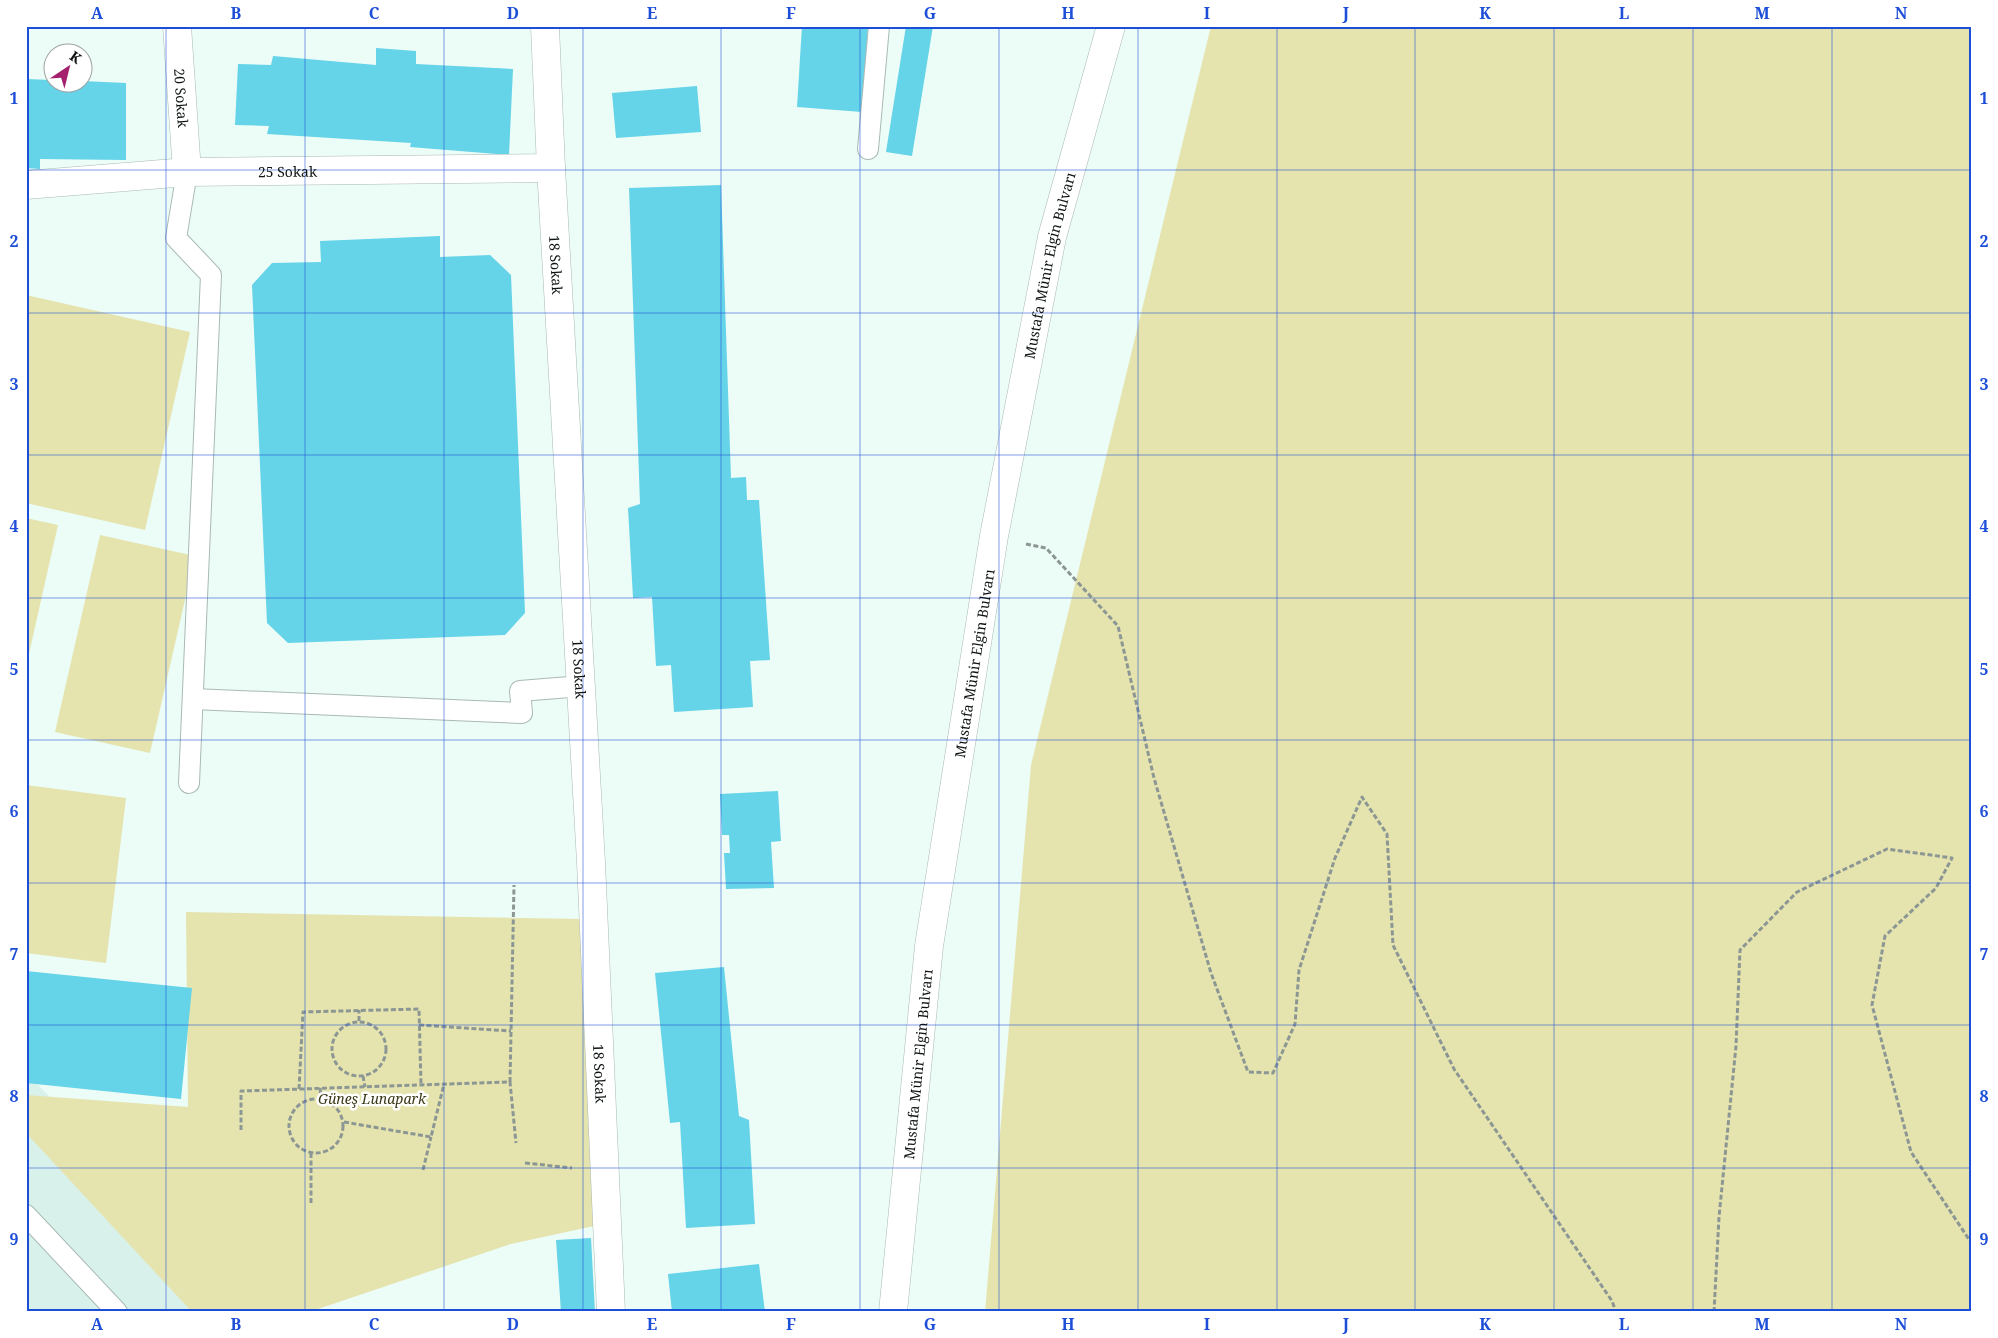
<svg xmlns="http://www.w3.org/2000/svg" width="1998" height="1338" font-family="'Noto Serif',serif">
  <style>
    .built { fill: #d9f1eb }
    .green { fill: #e5e4af }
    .building { fill: #65d3e8 }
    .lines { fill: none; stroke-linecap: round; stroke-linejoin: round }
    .service-casing { stroke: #a9b9b4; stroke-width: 22 }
    .minor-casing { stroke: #a9b9b4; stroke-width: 29 }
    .tertiary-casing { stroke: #a9b9b4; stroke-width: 29 }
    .path { stroke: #8c9794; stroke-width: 3; stroke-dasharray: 5 2.5; stroke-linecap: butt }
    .service { stroke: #fff; stroke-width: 20 }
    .minor { stroke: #fff; stroke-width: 28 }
    .tertiary { stroke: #fff; stroke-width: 28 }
    .grid { fill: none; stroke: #1d4ed8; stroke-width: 1; stroke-opacity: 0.55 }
    .labels { text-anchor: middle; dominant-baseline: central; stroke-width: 5; stroke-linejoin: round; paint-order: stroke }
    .street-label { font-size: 14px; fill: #0f1413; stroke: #fff }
    .park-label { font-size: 14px; font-style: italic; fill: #3a3815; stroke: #fff }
    .neatline { fill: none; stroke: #1d4ed8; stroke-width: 2 }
    .grid-label { font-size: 16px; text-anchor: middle; font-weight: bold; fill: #1d4ed8 }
  </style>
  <rect width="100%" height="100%" fill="#ecfcf7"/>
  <!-- built -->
  <path class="built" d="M26 1073 264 1312H26Z"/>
  <!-- green -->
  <g class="green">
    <path d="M1211 26H1972V1312H985L1031 765Z"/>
    <path d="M26 295 190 332 145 530 26 503Z"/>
    <path d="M26 518 58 525 26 667Z"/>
    <path d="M100 535 195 556 150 753 55 732Z"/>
    <path d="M26 785 126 798 106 963 26 953Z"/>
    <path d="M186 912 581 919 594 1226 511 1244 309 1312H192L26 1133V1095L188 1107Z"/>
  </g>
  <!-- building -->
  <g class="building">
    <path d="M802 26H868L862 112 797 107Z"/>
    <path d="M906 26H933L912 156 886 152Z"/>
    <path d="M376 48 416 51V64L513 69 509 155 410 147 411 143 267 134 269 126 235 125 238 64 271 65 273 56 376 65Z"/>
    <path d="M26 79 52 80V82H82V81L126 83V160L40 159V169L26 168Z"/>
    <path d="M697 86 701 132 616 138 612 93Z"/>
    <path d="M721 185 731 478 746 477 747 500H759L770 660 750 661 753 707 674 712 671 665 656 666 652 597 633 598 628 508 640 504 629 188Z"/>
    <path d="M440 236V257L490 255 511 275 525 613 505 635 288 643 267 623 252 285 272 263 321 262 320 241Z"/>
    <path d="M778 791 781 841 771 842 774 888 726 889 724 853H730L729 835H722L720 794Z"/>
    <path d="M724 967 739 1116 749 1120 755 1224 686 1228 680 1122 670 1123 655 973Z"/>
    <path d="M26 971 192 988 181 1099 26 1083Z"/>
    <path d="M591 1238 595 1312H561L556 1240Z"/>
    <path d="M759 1264 765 1312H672L668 1274Z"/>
  </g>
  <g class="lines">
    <defs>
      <g id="service">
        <path d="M868 149 879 26"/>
        <path d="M187 172 176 238 211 275 189 783"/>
        <path d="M193 699 522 713 520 691 582 686"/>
        <path d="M26 1215 117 1312"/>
      </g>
      <g id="minor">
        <path id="s1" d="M177 26 187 172"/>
        <path id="s2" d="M545 26 551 168 591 862 611 1312"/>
        <path id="s3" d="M26 185 187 172 551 168"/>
      </g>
      <g id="tertiary">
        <path id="s4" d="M893 1312 929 946 994 536 1052 237 1111 26"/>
      </g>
    </defs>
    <!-- service casing -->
    <use href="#service" class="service-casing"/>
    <!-- minor casing -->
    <use href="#minor" class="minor-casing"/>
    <!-- tertiary casing -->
    <use href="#tertiary" class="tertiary-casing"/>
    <!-- path -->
    <g class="path">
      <path d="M1026 544 1046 548 1118 626 1154 778 1211 973 1248 1072 1273 1073 1295 1024 1299 970 1335 858 1362 797 1387 834 1393 945 1454 1069 1612 1301 1616 1312"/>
      <path d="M359 1021V1010"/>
      <circle cx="359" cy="1049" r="27"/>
      <path d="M419 1025 511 1031"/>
      <path d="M363 1076 365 1087"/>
      <path d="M510 1082 514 885"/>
      <path d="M320 1088 321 1099"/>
      <path d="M299 1089 303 1012 419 1009 421 1085"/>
      <circle cx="316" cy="1126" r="27"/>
      <path d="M344 1122 431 1137 444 1084"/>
      <path d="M241 1130V1091L510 1082 516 1143"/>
      <path d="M525 1163 572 1168"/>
      <path d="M423 1170 431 1137"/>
      <path d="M311 1203V1153"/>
      <path d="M1714 1312 1719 1217 1736 1046 1740 950 1797 892 1887 849 1952 858 1936 888 1885 936 1872 1005 1911 1152 1972 1244"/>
    </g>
    <!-- service -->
    <use href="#service" class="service"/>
    <!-- minor -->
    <use href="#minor" class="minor"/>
    <!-- tertiary -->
    <use href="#tertiary" class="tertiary"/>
  </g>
  <!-- grid -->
  <path class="grid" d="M166 26V1312M305 26V1312M444 26V1312M583 26V1312M721 26V1312M860 26V1312M999 26V1312M1138 26V1312M1277 26V1312M1415 26V1312M1554 26V1312M1693 26V1312M1832 26V1312M26 170H1972M26 313H1972M26 455H1972M26 598H1972M26 740H1972M26 883H1972M26 1025H1972M26 1168H1972"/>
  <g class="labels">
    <!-- street labels -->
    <g class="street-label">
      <text stroke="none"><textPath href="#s1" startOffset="72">20 Sokak</textPath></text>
      <text stroke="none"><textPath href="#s3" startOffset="262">25 Sokak</textPath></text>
      <text stroke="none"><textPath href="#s2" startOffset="239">18 Sokak</textPath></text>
      <text stroke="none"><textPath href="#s4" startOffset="1059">Mustafa Münir Elgin Bulvarı</textPath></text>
      <text stroke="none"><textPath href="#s4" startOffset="654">Mustafa Münir Elgin Bulvarı</textPath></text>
      <text stroke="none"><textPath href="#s2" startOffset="644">18 Sokak</textPath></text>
      <text stroke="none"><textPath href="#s4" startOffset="249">Mustafa Münir Elgin Bulvarı</textPath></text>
      <text stroke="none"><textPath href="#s2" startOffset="1049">18 Sokak</textPath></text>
    </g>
    <!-- park labels -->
    <g class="park-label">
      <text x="372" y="1098">Güneş Lunapark</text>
    </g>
  </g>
  <!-- border -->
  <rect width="1998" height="1338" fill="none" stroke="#ffffff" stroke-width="55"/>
  <!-- north arrow -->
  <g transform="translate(68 68) rotate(35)"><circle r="24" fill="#ffffff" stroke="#9fa1a1"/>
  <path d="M0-4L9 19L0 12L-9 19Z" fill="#a4206c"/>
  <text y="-8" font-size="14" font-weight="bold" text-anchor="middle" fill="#0f1413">K</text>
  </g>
  <rect x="28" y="28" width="1942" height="1282" class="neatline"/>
  <g class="grid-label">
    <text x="97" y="19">A</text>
    <text x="236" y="19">B</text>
    <text x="374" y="19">C</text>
    <text x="513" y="19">D</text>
    <text x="652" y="19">E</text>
    <text x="791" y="19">F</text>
    <text x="930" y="19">G</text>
    <text x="1068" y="19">H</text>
    <text x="1207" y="19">I</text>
    <text x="1346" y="19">J</text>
    <text x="1485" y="19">K</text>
    <text x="1624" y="19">L</text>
    <text x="1762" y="19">M</text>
    <text x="1901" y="19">N</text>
    <text x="14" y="104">1</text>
    <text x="1984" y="104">1</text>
    <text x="14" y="247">2</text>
    <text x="1984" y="247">2</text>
    <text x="14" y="390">3</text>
    <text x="1984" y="390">3</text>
    <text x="14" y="532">4</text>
    <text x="1984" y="532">4</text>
    <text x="14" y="675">5</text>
    <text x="1984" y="675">5</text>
    <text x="14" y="817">6</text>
    <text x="1984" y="817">6</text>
    <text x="14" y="960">7</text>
    <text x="1984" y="960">7</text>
    <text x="14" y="1102">8</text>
    <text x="1984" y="1102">8</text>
    <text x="14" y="1245">9</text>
    <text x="1984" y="1245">9</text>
    <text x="97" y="1330">A</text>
    <text x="236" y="1330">B</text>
    <text x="374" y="1330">C</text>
    <text x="513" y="1330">D</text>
    <text x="652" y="1330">E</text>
    <text x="791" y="1330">F</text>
    <text x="930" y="1330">G</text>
    <text x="1068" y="1330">H</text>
    <text x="1207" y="1330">I</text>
    <text x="1346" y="1330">J</text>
    <text x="1485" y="1330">K</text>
    <text x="1624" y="1330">L</text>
    <text x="1762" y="1330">M</text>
    <text x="1901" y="1330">N</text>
  </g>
</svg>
